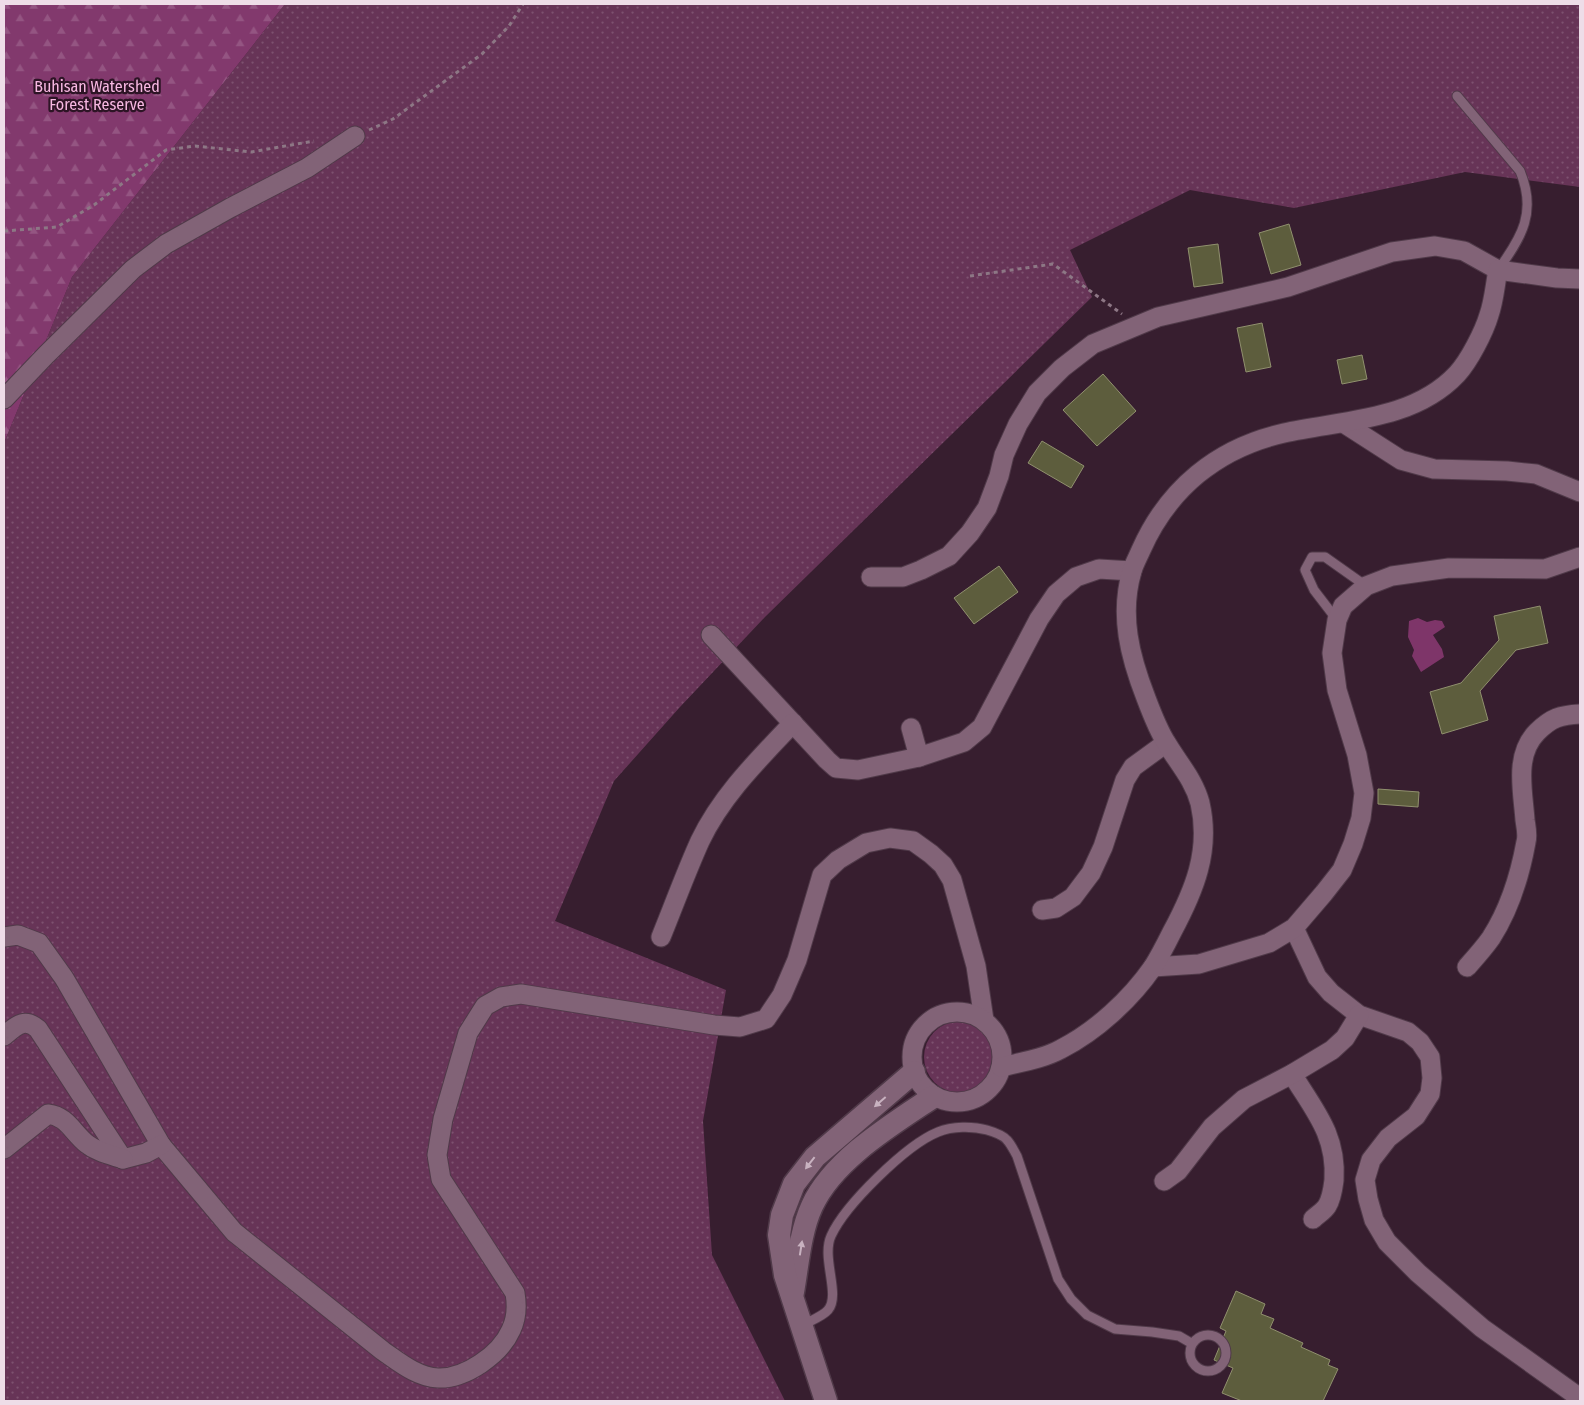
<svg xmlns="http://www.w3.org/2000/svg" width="1584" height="1405" font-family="'Fira Sans Condensed',sans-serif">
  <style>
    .grass { fill: url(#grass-dots) }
    .forest { fill: url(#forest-firs) }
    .water { fill: #7e3569 }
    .building { fill: #5d5d3d; stroke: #90906e }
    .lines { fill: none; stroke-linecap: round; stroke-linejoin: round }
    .service-casing { stroke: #503a49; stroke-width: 11 }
    .minor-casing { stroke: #503a49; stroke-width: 21 }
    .tertiary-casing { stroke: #503a49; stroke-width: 25 }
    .path { stroke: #8d7785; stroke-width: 3; stroke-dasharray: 4 4; stroke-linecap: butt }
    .service { stroke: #826377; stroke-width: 9 }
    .minor { stroke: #826377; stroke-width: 19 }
    .tertiary { stroke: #826377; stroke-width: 22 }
    .oneway { fill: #c8b2c0 }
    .labels { text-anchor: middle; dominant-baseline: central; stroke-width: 4.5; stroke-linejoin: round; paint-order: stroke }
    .park-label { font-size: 16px; fill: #f8b8e2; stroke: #2d1425 }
  </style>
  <defs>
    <pattern id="grass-dots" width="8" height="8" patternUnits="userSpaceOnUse" patternTransform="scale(1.25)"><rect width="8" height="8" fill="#673457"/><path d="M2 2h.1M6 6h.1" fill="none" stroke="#7d516f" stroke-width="1.8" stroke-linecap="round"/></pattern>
    <pattern id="forest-firs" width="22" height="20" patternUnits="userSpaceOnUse" patternTransform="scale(1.25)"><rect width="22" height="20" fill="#82396d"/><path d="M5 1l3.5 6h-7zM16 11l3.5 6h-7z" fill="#945582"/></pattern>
  </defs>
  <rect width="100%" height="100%" fill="#371e2f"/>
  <!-- grass -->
  <g class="grass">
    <path d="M285 4H1580V187L1465 172 1294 208 1190 190 1070 250 1092 297 765 617 680 707 614 781 555 921 726 990 703 1121 712 1255 785 1401H4V443L72 277Z"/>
    <circle cx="960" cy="1057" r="36"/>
  </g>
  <!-- forest -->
  <path class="forest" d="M4 4H285L72 277 4 443Z"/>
  <!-- water -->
  <path class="water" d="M1418 618 1427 622 1435 620 1442 621 1445 627 1433 635 1442 649 1444 657 1421 672 1412 656 1414 650 1408 637 1409 621Z"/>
  <!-- building -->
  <g class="building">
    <path d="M1289 224 1301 265 1271 274 1259 233Z"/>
    <path d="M1218 244 1223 283 1194 287 1188 248Z"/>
    <path d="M1262 323 1271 367 1246 372 1237 328Z"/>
    <path d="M1362 355 1367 379 1342 384 1337 360Z"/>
    <path d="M1103 374 1136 411 1097 446 1063 410Z"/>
    <path d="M1042 441 1084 466 1071 488 1028 463Z"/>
    <path d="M999 566 1018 592 974 624 954 598Z"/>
    <path d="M1540 606 1548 643 1516 650 1480 691 1488 720 1442 734 1430 692 1461 683 1499 640 1494 616Z"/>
    <path d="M1378 789 1419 792 1418 807 1378 804Z"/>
    <path d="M1236 1291 1265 1304 1261 1314 1274 1319 1270 1328 1303 1343 1301 1347 1330 1360 1328 1365 1338 1369 1323 1401H1242L1222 1393 1233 1368 1214 1360 1226 1331 1220 1328Z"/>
  </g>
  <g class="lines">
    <defs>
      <g id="service">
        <path d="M1457 96 1520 171C1537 212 1522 237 1498 270"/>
        <path d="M1337 620 1314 590 1305 570 1312 557H1325L1366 586"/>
        <path d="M803 1325C810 1321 823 1316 828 1310 841 1295 821 1258 831 1236 845 1205 906 1145 938 1132 952 1126 973 1126 987 1130 994 1132 1003 1135 1007 1140 1011 1144 1014 1151 1017 1156L1058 1279 1071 1299 1087 1315 1115 1329 1152 1332 1179 1336 1191 1343"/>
        <circle cx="1208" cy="1353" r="18"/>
      </g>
      <g id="minor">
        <path d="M4 399 46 355 133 269 166 244 230 208 307 168 355 136"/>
        <path d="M1345 424 1401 460 1434 469 1507 471 1536 474 1580 492"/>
        <path d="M871 577H903L921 570 949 556 970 533 987 508 999 476 1004 455 1018 424 1037 393 1062 368 1093 344 1158 317 1288 287 1392 252 1435 246 1464 251 1498 270"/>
        <path d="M711 635 827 760 836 768 858 770 919 757"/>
        <path d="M911 728 919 757 964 742 982 727 1039 619 1056 594 1076 577 1099 569 1132 571"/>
        <path d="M1042 910 1056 908 1073 897 1091 873 1103 847 1125 780 1133 767 1166 743"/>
        <path d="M1294 928 1317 977 1331 993 1359 1015 1408 1032 1420 1042 1430 1057 1432 1078 1430 1094 1416 1116 1388 1138 1371 1160 1365 1180 1368 1199 1374 1220 1387 1242 1418 1273 1482 1328 1580 1398"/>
        <path d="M4 937 18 935 39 943 64 978 161 1145 234 1232 383 1351C399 1362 417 1377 438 1378 465 1379 500 1355 511 1330 517 1318 517 1305 515 1293L441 1179 437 1155 443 1119 468 1033 485 1006 501 997 521 994 714 1025 740 1027 766 1019 782 995 797 960 822 875 838 860 866 843 890 838 913 841 931 854 943 865 952 880 976 966 984 1020"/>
        <path d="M661 937C674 905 686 872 700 841 722 795 759 759 793 723"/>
        <path d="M1153 967 1199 964 1269 943 1294 928 1324 893 1342 870 1353 844 1361 818 1364 793 1357 755 1337 690 1332 653 1337 620 1343 606 1366 586 1392 576 1449 568 1545 569 1580 557"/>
        <path d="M1467 967C1475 958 1484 948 1491 938 1509 910 1520 875 1526 842 1528 835 1526 827 1525 820 1523 791 1514 755 1537 732 1551 718 1560 715 1580 714"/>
        <circle cx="957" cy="1057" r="45"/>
        <path d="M4 1036C16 1026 24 1017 38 1029L123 1159 146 1153 161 1145"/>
        <path d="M1001 1067C1021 1062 1043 1059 1061 1049 1096 1031 1130 1000 1153 967 1160 956 1166 944 1172 932 1194 891 1211 851 1200 803 1194 780 1179 764 1167 744 1158 730 1152 714 1146 698 1130 657 1119 615 1132 571 1134 564 1138 557 1141 550 1168 489 1217 448 1284 433 1342 420 1413 421 1457 374 1469 361 1484 332 1489 315 1494 301 1495 285 1498 270L1557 278 1580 279"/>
        <path d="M1292 1074C1314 1110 1337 1135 1334 1180 1333 1188 1332 1198 1327 1206 1324 1211 1317 1215 1313 1219"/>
        <path d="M4 1149 48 1114C67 1116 73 1133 87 1144 97 1152 111 1155 123 1159"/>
        <path d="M1164 1181 1178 1171 1212 1127 1244 1099 1292 1074 1332 1050 1345 1038 1359 1015"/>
      </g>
      <g id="tertiary">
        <path d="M793 1292C798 1264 800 1232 812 1206 833 1160 891 1125 933 1097"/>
        <path d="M826 1401 785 1275 779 1235 782 1215 794 1184 815 1157 914 1072"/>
      </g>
    </defs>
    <!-- service casing -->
    <use href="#service" class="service-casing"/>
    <!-- minor casing -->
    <use href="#minor" class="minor-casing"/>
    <!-- tertiary casing -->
    <use href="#tertiary" class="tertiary-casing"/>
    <!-- path -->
    <g class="path">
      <path d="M369 130 393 119 482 54 509 26 523 4"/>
      <path d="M4 231 57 227 94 205 166 150 195 146 251 152 314 141"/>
      <path d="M970 276 1053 264 1122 314"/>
    </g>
    <!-- service -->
    <use href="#service" class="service"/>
    <!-- minor -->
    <use href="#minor" class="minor"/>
    <!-- tertiary -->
    <use href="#tertiary" class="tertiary"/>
  </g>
  <!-- one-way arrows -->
  <defs><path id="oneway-solid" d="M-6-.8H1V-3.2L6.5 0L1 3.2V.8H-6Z" transform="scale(1.25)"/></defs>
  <g class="oneway">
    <use href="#oneway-solid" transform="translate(880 1102) rotate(139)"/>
    <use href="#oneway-solid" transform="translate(810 1163) rotate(128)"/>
    <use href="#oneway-solid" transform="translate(801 1248) rotate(-81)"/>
  </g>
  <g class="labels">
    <!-- park labels -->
    <g class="park-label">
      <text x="97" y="86">Buhisan Watershed<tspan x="97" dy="18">Forest Reserve</tspan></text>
    </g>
  </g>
  <!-- border -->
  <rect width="1584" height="1405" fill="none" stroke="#eedde8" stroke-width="10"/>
</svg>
